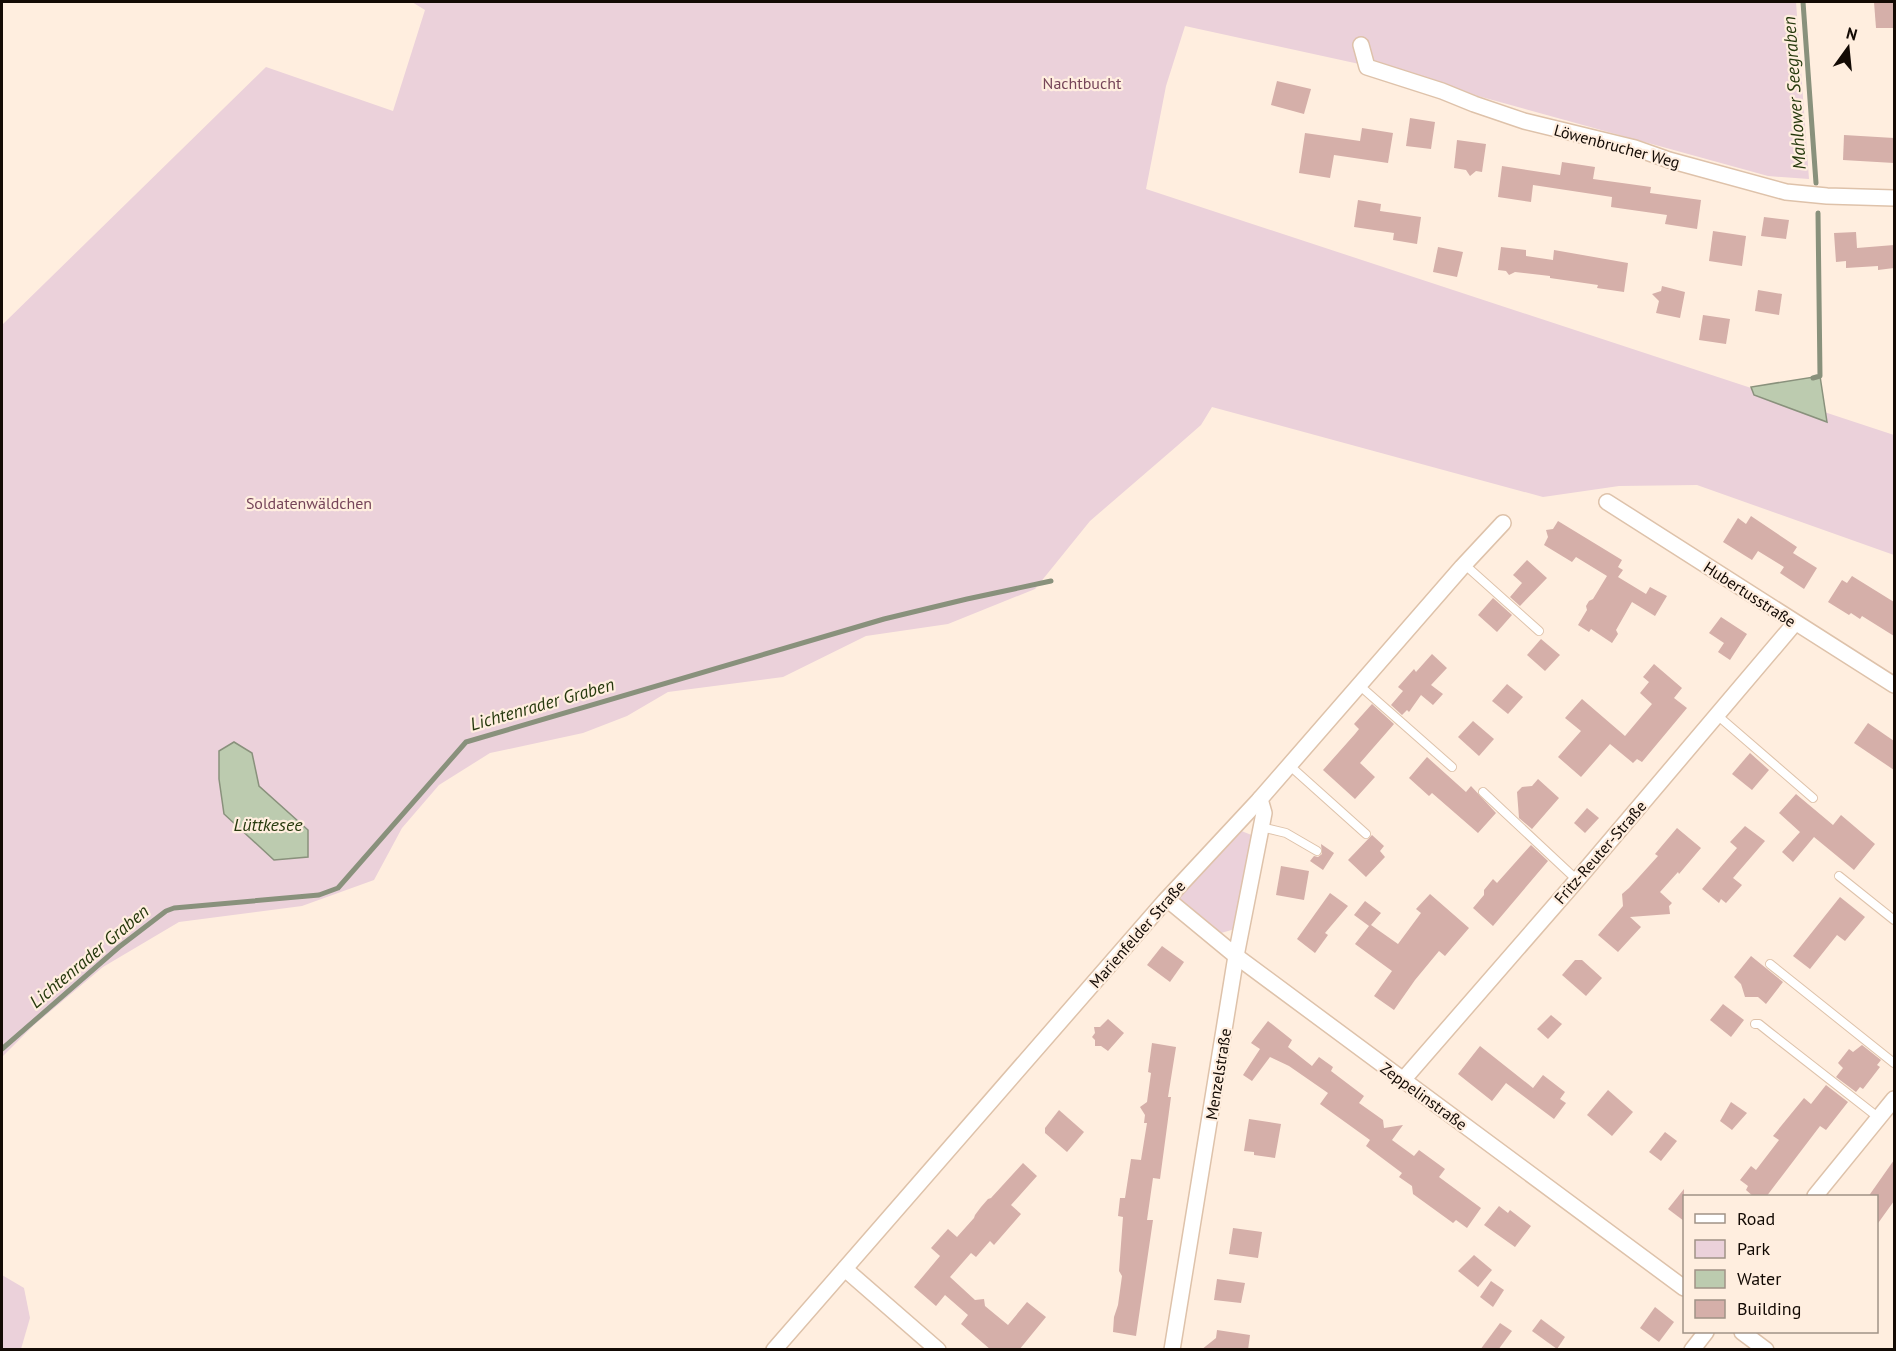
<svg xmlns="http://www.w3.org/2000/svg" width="1896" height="1351" font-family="'PT Sans',sans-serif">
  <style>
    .green { fill: #ebd1da }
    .water { fill: #bccbaf; stroke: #89917c; stroke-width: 1.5 }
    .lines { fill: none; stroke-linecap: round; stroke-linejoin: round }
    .stream { stroke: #89917c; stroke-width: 5 }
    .building { fill: #d5afa9 }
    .service-casing { stroke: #dec2aa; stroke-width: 10 }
    .minor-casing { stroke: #dec2aa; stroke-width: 18 }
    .service { stroke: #fff; stroke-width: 8 }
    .minor { stroke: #fff; stroke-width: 15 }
    .labels { text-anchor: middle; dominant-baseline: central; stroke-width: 4.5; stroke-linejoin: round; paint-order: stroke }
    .park-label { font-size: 16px; fill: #764559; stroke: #ffeedf }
    .street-label { font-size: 16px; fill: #130a04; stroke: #ffeedf }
    .water-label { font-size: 18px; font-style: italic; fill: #26390d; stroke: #ffeedf }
  </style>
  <rect width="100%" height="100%" fill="#ffeedf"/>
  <!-- green -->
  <g class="green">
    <path d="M412 2H1796L1809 179 1768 176 1373 67 1185 26 1166 86 1146 189 1894 435V555L1697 485 1619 486 1543 497 1212 407 1201 425 1177 446 1090 521 1035 589 948 624 866 636 783 677 668 692 627 716 583 733 490 753 439 785 402 828 374 880 302 906 179 922 103 967 34 1025 2 1057V325L266 67 393 111 425 10Z"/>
    <path d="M1239 830 1254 836 1235 929 1221 933 1178 897Z"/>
    <path d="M2 1275 24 1288 30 1318 21 1349H2Z"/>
  </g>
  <!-- water -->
  <g class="water">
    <path d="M1820 376 1827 422 1754 395 1751 387Z"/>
    <path d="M234 742 252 753 259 786 308 830V857L274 860 224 814 219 779V751Z"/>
  </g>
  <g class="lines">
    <!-- stream -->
    <g class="stream">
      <path d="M1803 2 1816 183"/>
      <path d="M1813 378 1820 376 1818 213"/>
      <path d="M2 1049 119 947 166 911 174 908 319 895 338 888 466 742 884 619 967 599 1051 581"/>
    </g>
  </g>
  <!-- building -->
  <g class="building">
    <path d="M1874 2H1894V28H1876Z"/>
    <path d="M1277 81 1311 89 1304 114 1271 105Z"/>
    <path d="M1410 118 1435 122 1431 149 1406 146Z"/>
    <path d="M1362 128 1393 133 1388 163 1334 155 1330 178 1299 173 1305 133 1360 141Z"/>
    <path d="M1844 135 1894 138V163L1843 160Z"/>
    <path d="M1457 140 1486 144 1482 172 1476 171 1470 176 1466 170 1454 168Z"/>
    <path d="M1562 162 1595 167 1593 179 1651 187 1650 193 1701 200 1697 229 1665 224 1667 215 1611 207 1612 197 1533 185 1531 202 1498 197 1502 166 1560 175Z"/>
    <path d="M1358 200 1381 204 1380 211 1421 217 1417 244 1393 240 1394 233 1354 227Z"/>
    <path d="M1764 217 1789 220 1786 239 1761 236Z"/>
    <path d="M1713 231 1746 236 1742 266 1709 261Z"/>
    <path d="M1856 232 1857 248 1894 245V268L1878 270V266L1846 268V261L1836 262 1834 233Z"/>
    <path d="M1438 247 1463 252 1457 277 1433 272Z"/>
    <path d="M1501 247 1526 250V256L1553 260 1554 250 1628 263 1624 292 1597 288 1598 285 1550 278V276L1515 272 1509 275 1506 271 1498 270Z"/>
    <path d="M1662 286 1685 292 1680 318 1656 313 1659 301 1652 294 1661 291Z"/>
    <path d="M1758 290 1782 294 1779 315 1755 311Z"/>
    <path d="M1703 315 1730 319 1726 344 1699 340Z"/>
    <path d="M1751 516 1797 547 1793 553 1817 568 1804 589 1780 573 1784 567 1758 551 1752 560 1723 542 1738 518 1746 524Z"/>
    <path d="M1558 521 1622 560 1618 567 1623 570 1618 577 1646 594 1650 587 1667 596 1655 616 1632 602 1616 630 1618 634 1612 643 1591 629 1589 632 1578 625 1587 610 1586 606 1589 601 1593 599 1607 576 1576 557 1572 562 1544 545 1548 537 1546 530 1553 529Z"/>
    <path d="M1527 560 1547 578 1520 606 1510 597 1522 583 1513 575Z"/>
    <path d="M1852 576 1894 602V636L1862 616 1860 619 1851 613 1849 615 1828 602 1842 580 1847 583Z"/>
    <path d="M1493 598 1512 615 1497 632 1478 615Z"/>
    <path d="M1721 617 1747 634 1730 660 1718 652 1724 643 1709 633Z"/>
    <path d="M1541 639 1560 655 1545 671 1527 655Z"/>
    <path d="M1432 654 1447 668 1431 685 1443 694 1433 705 1421 695 1409 712 1407 710 1402 715 1391 705 1403 691 1398 687 1414 669 1416 672Z"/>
    <path d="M1654 664 1682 688 1674 698 1687 708 1642 762 1637 759 1633 763 1610 744 1581 777 1558 757 1581 731 1565 718 1582 699 1625 736 1652 704 1640 693 1649 682 1643 677Z"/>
    <path d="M1507 684 1523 697 1508 714 1492 701Z"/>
    <path d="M1372 704 1394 724 1360 763 1375 777 1355 799 1323 770 1355 734 1359 729 1354 724Z"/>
    <path d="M1473 721 1494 739 1479 756 1458 737Z"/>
    <path d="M1868 723 1894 741V770L1854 743Z"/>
    <path d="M1750 753 1769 770 1752 790 1732 774Z"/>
    <path d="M1427 757 1466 792 1471 786 1496 813 1478 833 1432 793 1429 796 1409 778Z"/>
    <path d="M1538 779 1559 798 1532 829 1519 818 1517 792 1522 787 1532 786Z"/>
    <path d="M1796 794 1833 825 1841 815 1875 844 1854 870 1814 837 1793 862 1782 852 1800 832 1779 813Z"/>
    <path d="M1587 808 1599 818 1585 833 1574 823Z"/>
    <path d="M1745 826 1765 841 1733 878 1742 885 1726 903 1721 899 1719 903 1702 889 1737 848 1730 842Z"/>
    <path d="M1677 828 1701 848 1679 874 1678 872 1660 892 1672 903 1669 906 1670 914 1630 917 1641 927 1618 952 1598 935 1623 906 1622 894 1629 888 1658 856 1655 854Z"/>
    <path d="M1372 835 1384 846 1380 851 1385 857 1366 877 1348 860Z"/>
    <path d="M1321 844 1334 853 1323 870 1310 861 1314 856 1318 857 1322 854Z"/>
    <path d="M1531 845 1548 861 1493 926 1473 908 1484 895V890L1493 879 1497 883Z"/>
    <path d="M1281 866 1309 871 1304 900 1276 895Z"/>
    <path d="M1330 893 1348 906 1325 933 1328 935 1315 953 1297 939Z"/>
    <path d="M1430 894 1469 928 1445 956 1439 951 1415 980 1394 1010 1374 996 1392 971 1355 944 1369 926 1354 915 1365 901 1381 913 1371 925 1398 944 1421 913 1416 909Z"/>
    <path d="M1840 897 1865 917 1845 941 1837 935 1810 969 1793 956Z"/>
    <path d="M1162 946 1184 962 1170 982 1147 965Z"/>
    <path d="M1751 956 1783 982 1766 1004 1758 997H1745L1741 984 1734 977Z"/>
    <path d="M1575 960H1582L1602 978 1586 996 1562 975Z"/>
    <path d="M1723 1004 1744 1020 1731 1037 1710 1020Z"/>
    <path d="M1551 1015 1562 1024 1548 1039 1537 1029Z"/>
    <path d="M1108 1019 1124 1033 1108 1051 1101 1046H1095V1040L1092 1037 1095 1033 1094 1027H1100Z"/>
    <path d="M1268 1021 1292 1040 1288 1047 1312 1066 1319 1057 1333 1067 1331 1071 1364 1096 1359 1103 1383 1120 1384 1128 1403 1125 1392 1140 1414 1156 1419 1150 1445 1169 1439 1177 1481 1208 1467 1228 1456 1220 1453 1223 1413 1194 1412 1186 1399 1177 1402 1173 1366 1146 1370 1140 1320 1104 1328 1093 1289 1066 1270 1057 1252 1081 1243 1075 1260 1049 1251 1043Z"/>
    <path d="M1152 1043 1176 1047 1168 1097H1171L1160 1179 1153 1178 1147 1220H1153L1136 1336 1113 1332 1114 1317 1118 1305 1122 1276 1119 1271 1123 1217 1118 1216 1120 1198H1125L1131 1159 1141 1160 1147 1123H1144L1145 1115 1140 1107 1147 1102 1151 1073 1148 1072Z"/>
    <path d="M1862 1045 1881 1060 1877 1065 1880 1067 1863 1089 1860 1087 1856 1092 1836 1077 1843 1068 1838 1063 1849 1049 1853 1052Z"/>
    <path d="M1480 1046 1533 1088 1543 1075 1565 1092 1560 1099 1566 1103 1554 1119 1506 1083 1492 1101 1458 1074Z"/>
    <path d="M1826 1085 1848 1102 1826 1130 1820 1126 1766 1197H1754L1746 1190 1748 1186 1740 1180 1751 1166 1756 1170 1779 1140 1773 1136 1804 1098 1811 1104Z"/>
    <path d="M1608 1090 1633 1112 1612 1136 1587 1115Z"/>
    <path d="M1731 1102 1747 1113 1732 1130 1720 1121Z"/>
    <path d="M1059 1110 1084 1132 1067 1152 1045 1133V1128Z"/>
    <path d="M1249 1119 1281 1124 1275 1158 1254 1155V1152L1244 1151Z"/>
    <path d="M1665 1132 1677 1141 1661 1161 1649 1152Z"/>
    <path d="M1894 1160V1201L1876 1226V1197H1868Z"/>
    <path d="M1023 1163 1037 1176 1011 1205 1021 1214 994 1245 990 1241 976 1257 971 1253 950 1277 975 1300 984 1299 985 1306 1008 1325 1027 1302 1046 1317 1019 1350H991L961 1324 968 1315 945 1295 936 1306 914 1287 940 1256 931 1248 948 1229 957 1237 974 1218 975 1215 981 1207 988 1199 991 1198Z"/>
    <path d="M1684 1189V1221L1668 1209Z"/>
    <path d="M1499 1206 1508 1213 1510 1210 1531 1226 1515 1247 1484 1225Z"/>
    <path d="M1233 1228 1262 1232 1258 1258 1229 1254Z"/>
    <path d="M1474 1255 1492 1270 1478 1287 1458 1271Z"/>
    <path d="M1217 1279 1245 1283 1241 1303 1214 1300Z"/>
    <path d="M1491 1281 1504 1290 1493 1307 1480 1297Z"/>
    <path d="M1655 1307 1674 1322 1659 1342 1640 1328Z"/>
    <path d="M1541 1319 1565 1337 1557 1349 1532 1331Z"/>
    <path d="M1500 1323 1512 1331 1498 1350H1480Z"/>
    <path d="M1217 1330 1250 1335 1248 1350H1201L1216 1338Z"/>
  </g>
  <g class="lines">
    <defs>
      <g id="service">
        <path d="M1464 564 1539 631"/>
        <path d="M1359 685 1452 767"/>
        <path d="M1717 715 1813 798"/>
        <path d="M1289 765 1366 834"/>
        <path d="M1483 792 1577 880"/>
        <path d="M1261 827 1286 833 1317 851"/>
        <path d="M1839 876 1894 920"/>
        <path d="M1770 964 1894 1063"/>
        <path d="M1755 1024H1759L1769 1032 1879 1118"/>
      </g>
      <g id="minor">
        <path d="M1361 45 1367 67 1442 91 1474 104 1524 121 1635 148 1669 160 1786 192 1827 196 1894 198"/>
        <path d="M1607 502 1894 685"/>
        <path d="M1167 899 1236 956 1684 1288"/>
        <path d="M1403 1080 1577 880 1795 623"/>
        <path d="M1815 1196 1894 1099"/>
        <path d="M845 1269 938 1350"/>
        <path d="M1742 1332 1766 1350"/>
        <path d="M774 1350 1165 901 1260 799 1462 567 1503 523"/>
        <path d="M1172 1350 1236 956 1264 813 1260 799"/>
        <path d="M1692 1350 1706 1332"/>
      </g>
    </defs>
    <!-- service casing -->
    <use href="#service" class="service-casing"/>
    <!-- minor casing -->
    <use href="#minor" class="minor-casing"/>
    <!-- service -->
    <use href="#service" class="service"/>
    <!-- minor -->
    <use href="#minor" class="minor"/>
  </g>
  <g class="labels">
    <!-- park labels -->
    <g class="park-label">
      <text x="1082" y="83">Nachtbucht</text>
      <text x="309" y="503">Soldatenwäldchen</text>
    </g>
    <!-- street labels -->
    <g class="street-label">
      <text transform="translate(1617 146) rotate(15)">Löwenbrucher Weg</text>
      <text transform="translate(1750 594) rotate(33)">Hubertusstraße</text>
      <text transform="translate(1600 852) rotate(-49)">Fritz-Reuter-Straße</text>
      <text transform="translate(1137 934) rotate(-49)">Marienfelder Straße</text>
      <text transform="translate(1218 1074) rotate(-81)">Menzelstraße</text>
      <text transform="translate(1424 1096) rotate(36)">Zeppelinstraße</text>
    </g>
    <!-- water labels -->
    <g class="water-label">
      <text transform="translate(1794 93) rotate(-94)">Mahlower Seegraben</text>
      <text transform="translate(542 704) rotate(-16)">Lichtenrader Graben</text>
      <text x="268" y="824">Lüttkesee</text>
      <text transform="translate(89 956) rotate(-40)">Lichtenrader Graben</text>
    </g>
  </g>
  <!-- border -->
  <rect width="1896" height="1351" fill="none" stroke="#130a04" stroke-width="6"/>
  <!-- legend -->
  <rect x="1683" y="1195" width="195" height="138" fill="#ffeedf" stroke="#a19387" stroke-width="1.5"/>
  <rect x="1695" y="1214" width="30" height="9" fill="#ffffff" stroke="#a19387" stroke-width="1.5"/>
  <text x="1737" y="1225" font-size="18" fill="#130a04">Road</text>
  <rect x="1695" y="1240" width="30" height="18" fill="#ebd1da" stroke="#a19387" stroke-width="1.5"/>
  <text x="1737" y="1255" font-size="18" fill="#130a04">Park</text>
  <rect x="1695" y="1270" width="30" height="18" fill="#bccbaf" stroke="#a19387" stroke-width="1.5"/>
  <text x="1737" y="1285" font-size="18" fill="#130a04">Water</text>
  <rect x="1695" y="1300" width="30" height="18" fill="#d5afa9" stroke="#a19387" stroke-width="1.5"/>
  <text x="1737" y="1315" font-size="18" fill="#130a04">Building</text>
  <!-- north arrow -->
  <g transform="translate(1848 48) rotate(15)" stroke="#ffeedf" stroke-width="4.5" paint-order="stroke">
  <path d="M0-4.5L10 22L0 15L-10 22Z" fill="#130a04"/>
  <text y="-9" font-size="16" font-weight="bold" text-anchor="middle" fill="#130a04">N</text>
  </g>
</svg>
